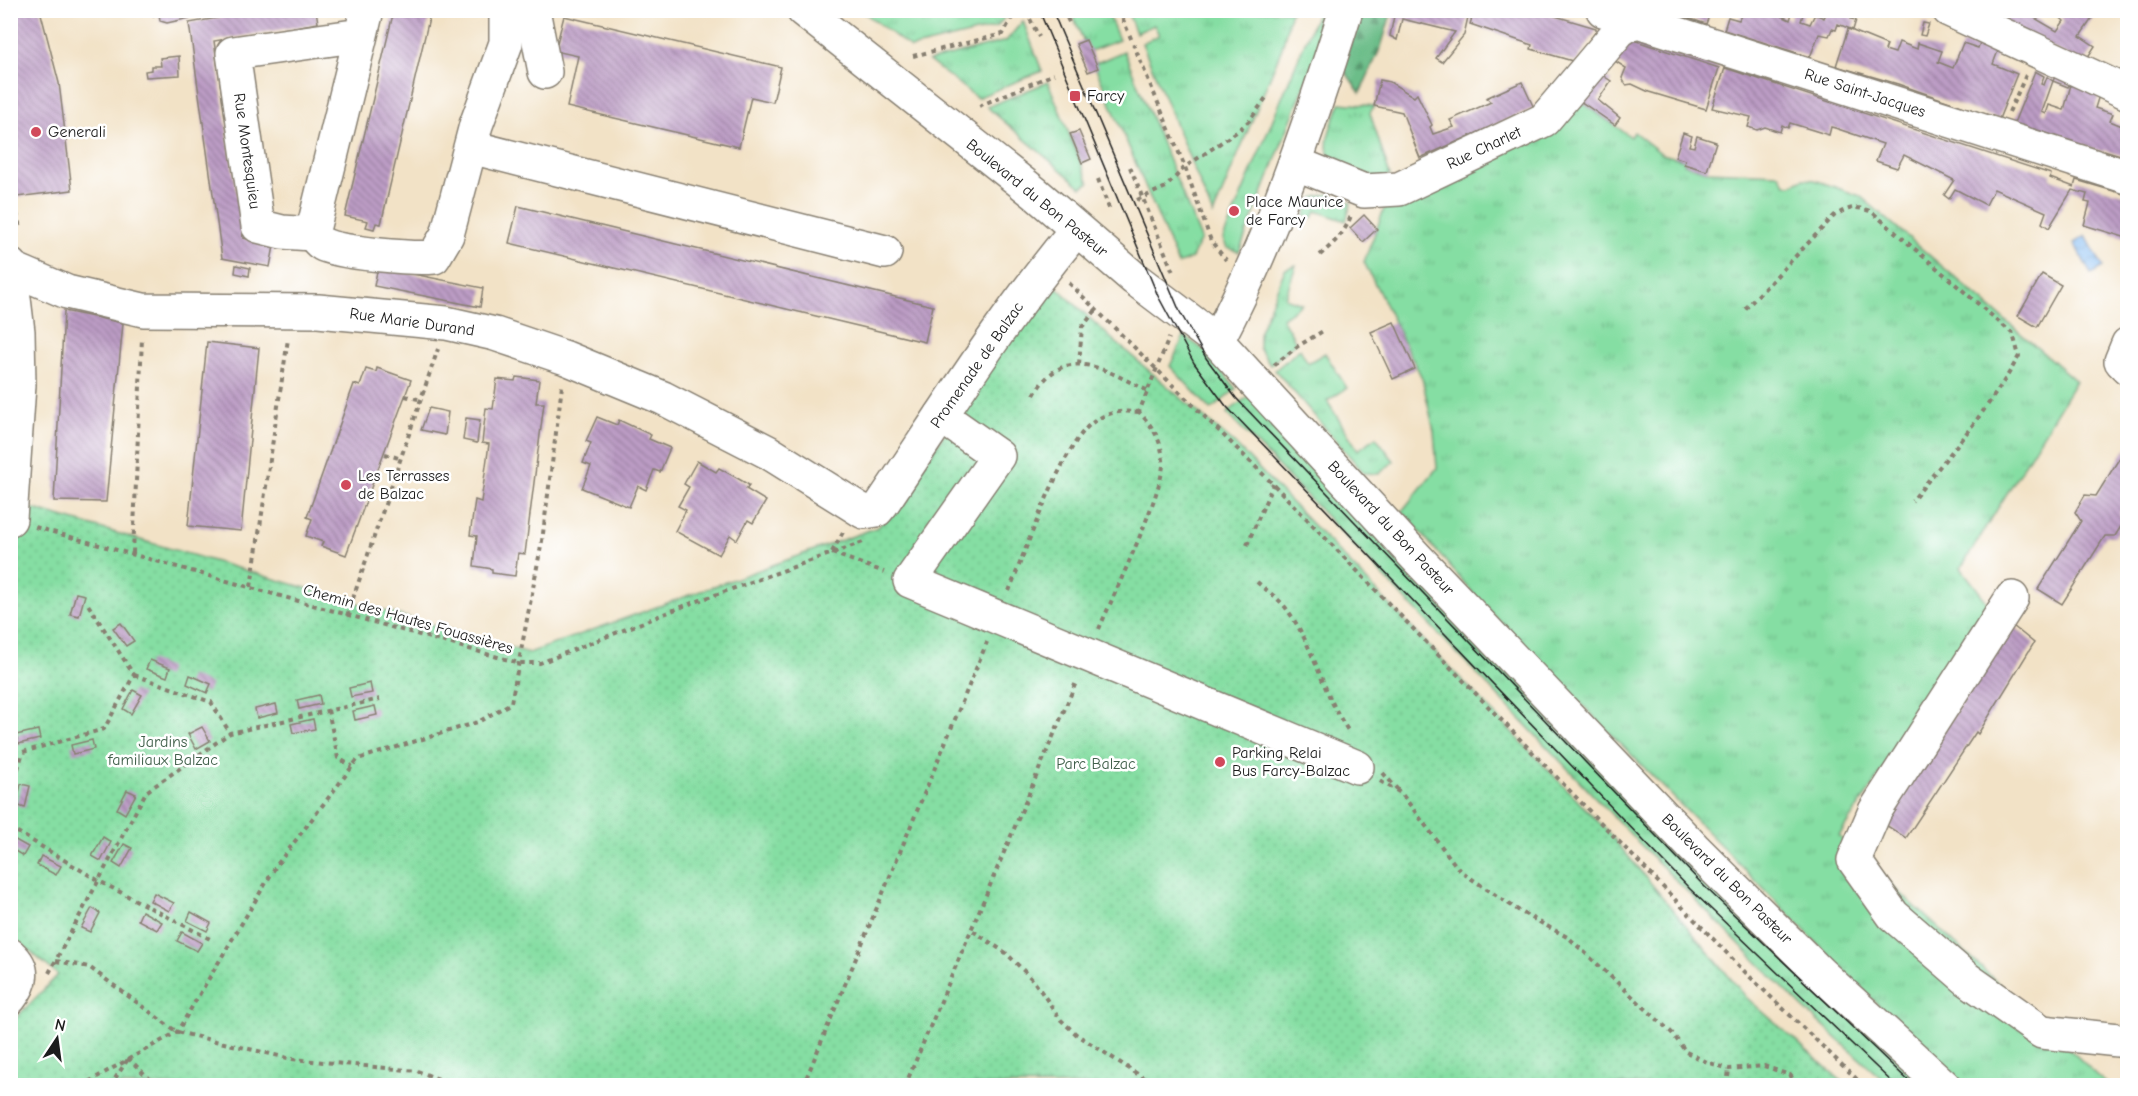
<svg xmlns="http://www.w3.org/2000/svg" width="2138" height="1096" font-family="'Comic Neue',sans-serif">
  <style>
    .grass { fill: url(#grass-tufts); stroke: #507d60; stroke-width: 1.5 }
    .forest { fill: url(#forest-firs); stroke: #446c52; stroke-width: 1.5 }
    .park { fill: url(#park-dots); stroke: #507d60; stroke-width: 1.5 }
    .water { fill: url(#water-waves); stroke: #4e6b87; stroke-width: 1.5 }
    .building { fill: url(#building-back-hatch); fill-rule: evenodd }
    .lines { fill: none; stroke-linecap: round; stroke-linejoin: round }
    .minor-casing { stroke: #877f71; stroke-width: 36 }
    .path { stroke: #877f71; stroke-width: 4; stroke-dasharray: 4.5 4.5; stroke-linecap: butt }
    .minor { stroke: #fff; stroke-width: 33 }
    .tram { stroke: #1c1c1c; stroke-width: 1.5 }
    .poi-dot { fill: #d1495b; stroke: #fff; stroke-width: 2 }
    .labels { text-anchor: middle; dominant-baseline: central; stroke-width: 5; stroke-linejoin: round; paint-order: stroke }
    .street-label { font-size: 16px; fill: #1c1c1c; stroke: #fff }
    .poi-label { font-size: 16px; fill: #1c1c1c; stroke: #fff; text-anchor: start }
    .park-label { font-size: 16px; fill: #41604b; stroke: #fff }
  </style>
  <defs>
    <pattern id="grass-tufts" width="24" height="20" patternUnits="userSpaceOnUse" patternTransform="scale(1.5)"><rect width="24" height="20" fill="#85dea3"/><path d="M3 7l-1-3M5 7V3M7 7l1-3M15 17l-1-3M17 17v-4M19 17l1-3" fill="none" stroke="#72be8c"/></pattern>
    <pattern id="forest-firs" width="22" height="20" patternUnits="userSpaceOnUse" patternTransform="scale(1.5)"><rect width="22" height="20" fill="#6cbd89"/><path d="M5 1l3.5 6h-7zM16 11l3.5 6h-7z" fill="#58996f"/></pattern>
    <pattern id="park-dots" width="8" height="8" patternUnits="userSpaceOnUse" patternTransform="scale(1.5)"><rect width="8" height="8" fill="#85dea3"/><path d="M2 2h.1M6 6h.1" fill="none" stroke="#72be8c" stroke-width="1.8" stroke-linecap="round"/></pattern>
    <pattern id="water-waves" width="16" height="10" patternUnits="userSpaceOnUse" patternTransform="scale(1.5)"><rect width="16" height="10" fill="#81baf2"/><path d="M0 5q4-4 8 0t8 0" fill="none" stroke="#6f9fcf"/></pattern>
    <pattern id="building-back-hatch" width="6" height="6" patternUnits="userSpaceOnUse" patternTransform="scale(1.5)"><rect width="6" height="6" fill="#bc9cc5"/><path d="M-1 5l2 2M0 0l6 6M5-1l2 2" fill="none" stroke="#987e9f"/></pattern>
  </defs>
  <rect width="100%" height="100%" fill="#fff"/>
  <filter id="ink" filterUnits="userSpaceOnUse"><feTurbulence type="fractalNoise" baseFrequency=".0167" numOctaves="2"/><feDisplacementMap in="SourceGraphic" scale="12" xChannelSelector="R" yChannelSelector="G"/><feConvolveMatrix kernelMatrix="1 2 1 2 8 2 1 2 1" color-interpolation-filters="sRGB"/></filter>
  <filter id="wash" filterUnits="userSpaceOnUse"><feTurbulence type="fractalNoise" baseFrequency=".008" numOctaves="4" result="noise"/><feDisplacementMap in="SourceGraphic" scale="24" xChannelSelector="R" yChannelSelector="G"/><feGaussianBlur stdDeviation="1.35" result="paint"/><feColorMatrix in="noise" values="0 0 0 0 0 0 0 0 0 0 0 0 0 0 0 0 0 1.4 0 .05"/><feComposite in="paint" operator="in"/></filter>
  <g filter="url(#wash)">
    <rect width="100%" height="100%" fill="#f2e2c6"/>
    <!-- grass -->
    <g class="grass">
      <path d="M862 11H1009L997 27 911 48Z"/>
      <path d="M1071 11H1107L1119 40 1088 52Z"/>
      <path d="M1127 11H1291L1282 48 1213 215 1142 43 1159 35 1154 25 1136 33Z"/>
      <path d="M1318 11H1334L1239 252 1227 248 1223 239Z"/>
      <path d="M1023 21 1042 71 977 98 929 61 1006 41Z"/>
      <path d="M1124 51 1201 239 1192 258 1178 264 1094 64Z"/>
      <path d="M1048 82 1089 183 1081 187 987 107Z"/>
      <path d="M1580 101 1631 137 1634 132 1662 154 1685 160 1684 164 1707 171 1779 174 1785 184 1791 185 1803 179 1815 180 1860 196 2076 381 1961 568 1991 607 1839 836 2108 1085H1962L1877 1004 1479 600 1402 511 1437 468 1434 431 1422 378 1364 262 1389 196Z"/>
      <path d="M1340 103 1374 106 1370 113 1390 176 1377 178 1334 163C1318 148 1334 121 1340 103Z"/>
      <path d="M1328 194 1351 203 1346 221 1316 211 1313 218 1304 216 1313 198Z"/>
      <path d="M1296 265 1285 298 1302 304 1282 318 1296 342 1270 365 1259 348V334L1285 269Z"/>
      <path d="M1184 336 1207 352 1236 389 1211 410 1170 366Z"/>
      <path d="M1300 349 1308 363 1325 353 1347 388 1327 401 1358 450 1376 437 1394 461 1379 474 1364 473 1275 370Z"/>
      <path d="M1251 394 1924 1085H1889L1803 1008 1637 841 1227 413Z"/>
    </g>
    <!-- forest -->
    <path class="forest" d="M1361 11H1392L1381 47 1360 93 1342 67Z"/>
    <!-- park -->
    <path class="park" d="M1048 279 1112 339 1235 444 1607 831 1747 998 1846 1085 11 1086 10 1024 58 975 11 935 10 572 27 507 529 653 878 527 891 514Z"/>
    <!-- water -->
    <path class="water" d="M2086 236 2103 267 2091 274 2074 243Z"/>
    <g id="blocks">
      <!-- building -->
      <g class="building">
        <path d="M10 10H40L59 83 72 190 17 197 10 138V88L15 87 10 69Z"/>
        <path d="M153 10H189L190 18 167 23 160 21 159 13 153 16Z"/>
        <path d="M261 10H316L318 23 214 41 243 238 274 246 270 267 222 258 189 23Z"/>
        <path d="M394 10H431L381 224 376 223 374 229 366 227 368 221 345 216Z"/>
        <path d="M1382 10H1535L1596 28V31L1576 62 1531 49 1532 45 1470 24 1472 18 1468 17 1464 35 1442 62 1436 58 1455 32 1402 19 1397 40 1390 36 1394 16 1381 13Z"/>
        <path d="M1672 10H1711L1706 24 1671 12Z"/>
        <path d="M1743 10H1776L1775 13 1790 20 1793 10H1800L1804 11 1801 21 1810 24 1815 14 1824 18 1828 10H1855L1851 19 1856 20 1853 30 1838 24 1836 30 1832 29 1829 36 1819 34 1810 57 1724 30 1728 17 1739 20Z"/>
        <path d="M2000 10H2021L2057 31 2064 21 2061 18 2065 10H2098L2080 36 2095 46 2084 63 1995 21Z"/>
        <path d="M564 16 781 67 773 102 751 97 739 147 567 107 578 56 555 51Z"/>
        <path d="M1923 23 1929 24 1925 36 1920 35Z"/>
        <path d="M1848 29 1887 45 1885 50 1895 53 1899 42 1917 49 1918 43 1942 51 1938 62 1953 68 1963 43 1978 48 1983 34 2001 43 1993 64 2017 74 1999 119 1898 84 1836 66Z"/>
        <path d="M1627 38 1719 68 1706 109 1649 92 1632 84 1626 85 1622 78 1626 68 1612 59Z"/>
        <path d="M1086 40 1098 68 1088 72 1076 44Z"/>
        <path d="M179 56 180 75 146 77 145 71 151 70V66H161L160 58Z"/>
        <path d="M1725 68 2051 174 2050 178 2074 187 2076 180 2127 195V238L2084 225 2090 203 2085 202 2087 194 2072 190 2049 228 2042 223 2046 212 1994 189 1986 205 1955 189 1949 199 1944 195 1954 180 1904 155 1897 168 1876 161 1883 144 1835 128 1831 127 1829 135 1790 123 1788 128 1782 125 1780 132 1765 127 1757 130 1748 127 1751 117 1712 108Z"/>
        <path d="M2058 69 2101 89 2095 108 2113 114 2110 121 2127 128V157L2104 150 2103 152 2014 123 2035 71 2044 76 2041 84 2044 85 2047 77 2053 81ZM2053 81 2068 87 2072 81 2064 110 2049 105 2046 114 2042 112Z"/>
        <path d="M1602 75 1611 81 1598 100 1620 118 1615 125 1580 101Z"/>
        <path d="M1380 80 1390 82 1414 97 1417 94 1432 125 1430 127 1433 134 1454 127 1450 120 1491 102 1486 98 1522 82 1534 108 1420 158 1402 112 1374 106Z"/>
        <path d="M1079 131 1091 159 1082 163 1070 134Z"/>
        <path d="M1683 133 1692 136 1689 146 1694 147 1697 136 1716 142 1707 171 1684 164 1685 160 1675 157Z"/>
        <path d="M518 206 933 306 925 342 509 243Z"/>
        <path d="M1364 215 1377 229 1363 242 1350 228Z"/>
        <path d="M236 265 250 268 249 276 235 273Z"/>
        <path d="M378 267 483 288 480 307 374 286Z"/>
        <path d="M2042 274 2061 285 2037 327 2018 316Z"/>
        <path d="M64 311 123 323 106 502 54 501Z"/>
        <path d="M1394 322 1415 369 1393 379 1371 332Z"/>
        <path d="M207 342 259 348 241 531 188 526Z"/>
        <path d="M377 368 411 380 346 555 321 546 323 542 306 536 312 519 307 517 354 384 360 386 366 369 376 372Z"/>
        <path d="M516 377 539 380 536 403H544L525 554 518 553 515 576 492 573V569L474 566 477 536 470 535 475 500 481 502 489 444 482 443 486 408 493 409 497 379 515 381Z"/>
        <path d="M429 408 448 412 445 435 421 430Z"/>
        <path d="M597 417 617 425 619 420 651 435 649 439 670 448 660 472 654 470 646 490 638 486 629 507 582 488 591 466 583 463 591 443 586 441Z"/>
        <path d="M466 418 480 420 477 443 463 440Z"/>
        <path d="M2127 446V499L2120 511 2121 518 2125 520 2115 536H2105L2062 604 2038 589 2081 521 2075 512 2085 495 2096 496Z"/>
        <path d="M697 461 716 472 719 468 737 478 749 485 746 489 766 501 753 523 748 520 737 540 730 535 719 555 675 531 686 510 678 506 689 487 684 484Z"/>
        <path d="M76 593 85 595 79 616 70 614Z"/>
        <path d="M121 623 134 641 126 646 113 628Z"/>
        <path d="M2013 626 2034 643 1978 734 1976 732 1906 838 1881 822Z"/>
        <path d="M150 660 170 668 167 677 146 669Z"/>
        <path d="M190 675 211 684 207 693 187 684Z"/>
        <path d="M370 683 372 693 351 697 349 688Z"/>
        <path d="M133 690 142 695 131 714 123 709Z"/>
        <path d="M319 695 321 704 299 709 297 700Z"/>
        <path d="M276 704 278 713 257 718 255 709Z"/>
        <path d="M375 706 377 715 355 720 353 711Z"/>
        <path d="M313 719 315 729 293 733 291 724Z"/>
        <path d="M202 727 210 741 196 749 188 734Z"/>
        <path d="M38 730 40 739 18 744 16 735Z"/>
        <path d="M92 740 94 749 73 754 71 745Z"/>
        <path d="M21 784 30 786 25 808 16 805Z"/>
        <path d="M127 790 136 794 125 814 117 809Z"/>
        <path d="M10 837 28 847 23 856 10 848Z"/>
        <path d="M103 837 111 842 101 861 92 856Z"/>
        <path d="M124 844 132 848 121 868 113 863Z"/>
        <path d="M41 856 61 866 56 875 37 865Z"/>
        <path d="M154 893 174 903 169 911 150 901Z"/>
        <path d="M92 908 100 913 90 932 81 928Z"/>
        <path d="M142 911 162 922 157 930 138 920Z"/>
        <path d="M191 912 211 923 207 931 187 921Z"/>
        <path d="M182 932 202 943 197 951 177 941Z"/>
      </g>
    </g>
  </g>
  <g filter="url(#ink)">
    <use href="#blocks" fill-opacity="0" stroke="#877f71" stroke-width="1.5"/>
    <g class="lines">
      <defs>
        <g id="minor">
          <path d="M533 10 545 72"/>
          <path d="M803 10 1035 193 1135 279 1217 341 1416 557 1694 848 1820 973 1944 1086"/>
          <path d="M1603 10 2128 177"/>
          <path d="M1949 10 2128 93"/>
          <path d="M361 35 233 53 258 226 282 232 312 234 361 35 367 10"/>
          <path d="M471 147 885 252"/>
          <path d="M1295 163 1364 191 1399 189 1544 120 1619 31 1648 11"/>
          <path d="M312 234C315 236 318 242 322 244 338 253 415 259 434 257L447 235 476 125 506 43V10"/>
          <path d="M10 265 18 332 19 385 10 519"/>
          <path d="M11 268 67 292 143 310 318 311 446 323 495 334 566 358 663 398 768 452 864 512 877 510 882 504C945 411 1004 316 1076 230"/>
          <path d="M1217 341C1273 235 1310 124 1346 10"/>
          <path d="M2128 344 2121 361 2128 368"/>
          <path d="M941 416 998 456 910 581 1357 767"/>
          <path d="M2012 598 1875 811 1854 860 1893 915 1967 979 2042 1032 2128 1041"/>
          <path d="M10 955C26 969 22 983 10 998"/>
        </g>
      </defs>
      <!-- minor casing -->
      <use href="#minor" class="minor-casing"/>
      <!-- path -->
      <g class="path">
        <path d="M1063 10 1071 26"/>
        <path d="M1119 10 1185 167 1211 241 1226 260"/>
        <path d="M1026 11 1039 37"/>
        <path d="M913 56 1003 34 1011 19 1026 10"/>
        <path d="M979 106 1054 74"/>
        <path d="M2009 112 2026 75"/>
        <path d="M1130 167 1173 272"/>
        <path d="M1098 179 1110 211"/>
        <path d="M1137 200 1166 187 1185 167 1238 131 1250 120 1268 95"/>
        <path d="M15 204 20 228"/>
        <path d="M1320 255C1333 244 1346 232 1351 215"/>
        <path d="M1069 283 1275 486 1748 975 1864 1086"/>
        <path d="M1745 309 1835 215C1849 208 1856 205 1872 212L2013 334 2019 356C1990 408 1949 454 1912 501"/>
        <path d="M1079 364 1082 327 1096 310"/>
        <path d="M1274 365 1298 346 1323 331"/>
        <path d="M1034 395C1064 341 1107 371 1148 391"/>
        <path d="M405 396 422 400"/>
        <path d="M385 454 402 459"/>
        <path d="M35 527 519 663H540L684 606 866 541"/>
        <path d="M1247 545 1273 484"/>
        <path d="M832 552 843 532"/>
        <path d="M133 553 142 338"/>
        <path d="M832 553 884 572"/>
        <path d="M1257 582C1267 591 1281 600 1288 611 1315 648 1323 696 1350 733"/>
        <path d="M251 587 288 339"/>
        <path d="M1009 591C1024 554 1063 444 1092 423 1108 411 1121 411 1139 412"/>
        <path d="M347 616 438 349"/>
        <path d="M1099 629C1112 598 1166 487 1163 460 1161 439 1153 427 1139 412L1169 338"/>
        <path d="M134 675 211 702 230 733"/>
        <path d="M328 710 338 758 352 766"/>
        <path d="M1383 773 1398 790"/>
        <path d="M1380 781 1401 793 1460 871 1521 912 1569 938 1672 1033 1686 1052 1707 1062 1729 1069 1764 1066 1790 1075 1799 1086"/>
        <path d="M10 795 23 752 104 729 134 675 87 603"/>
        <path d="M10 816 14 830 99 881 210 939"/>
        <path d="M973 931 1006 953 1033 980 1061 1020 1076 1034 1156 1086"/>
        <path d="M56 961 89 967 177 1032 292 1059 417 1071 458 1086"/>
        <path d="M49 973 146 792 230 733 380 699"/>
        <path d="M128 1058 157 1086"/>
        <path d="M81 1086 177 1032 276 866 358 759 478 722 511 703 542 541 562 386"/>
        <path d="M110 1086 128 1059"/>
        <path d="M803 1086 987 642"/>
        <path d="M905 1086 1077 680"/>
        <path d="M1727 1086 1729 1069"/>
      </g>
      <!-- minor -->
      <use href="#minor" class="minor"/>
      <!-- tram -->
      <g class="tram">
        <path d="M1039 10 1158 296 1194 363 1226 406 1690 889 1896 1086"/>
        <path d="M1052 10 1180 312 1206 358 1236 398 1705 887 1914 1086"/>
      </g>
    </g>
  </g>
  <!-- markers -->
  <g class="poi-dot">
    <rect x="1069" y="90" width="12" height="12" rx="3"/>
    <circle cx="36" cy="132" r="6"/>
    <circle cx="1234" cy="211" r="6"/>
    <circle cx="346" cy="485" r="6"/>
    <circle cx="1220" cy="762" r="6"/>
  </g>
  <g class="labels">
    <!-- street labels -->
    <g class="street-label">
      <text transform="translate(1865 93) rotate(18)">Rue Saint-Jacques</text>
      <text transform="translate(1484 148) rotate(-25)">Rue Charlet</text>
      <text transform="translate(247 151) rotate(82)">Rue Montesquieu</text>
      <text transform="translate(1037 198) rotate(39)">Boulevard du Bon Pasteur</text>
      <text transform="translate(412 322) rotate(8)">Rue Marie Durand</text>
      <text transform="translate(977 365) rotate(-55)">Promenade de Balzac</text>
      <text transform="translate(1391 528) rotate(47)">Boulevard du Bon Pasteur</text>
      <text transform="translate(408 619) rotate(16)">Chemin des Hautes Fouassières</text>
      <text transform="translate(1727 879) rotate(45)">Boulevard du Bon Pasteur</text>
    </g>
    <!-- poi labels -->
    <g class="poi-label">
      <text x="1087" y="96">Farcy</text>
      <text x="48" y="132">Generali</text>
      <text x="1246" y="202">Place Maurice<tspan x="1246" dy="18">de Farcy</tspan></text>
      <text x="358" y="476">Les Terrasses<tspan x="358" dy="18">de Balzac</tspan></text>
      <text x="1232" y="753">Parking Relai<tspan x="1232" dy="18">Bus Farcy-Balzac</tspan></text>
    </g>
    <!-- park labels -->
    <g class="park-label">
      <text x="163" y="742">Jardins<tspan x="163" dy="18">familiaux Balzac</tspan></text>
      <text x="1096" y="764">Parc Balzac</text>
    </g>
  </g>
  <!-- margin -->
  <rect width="2138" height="1096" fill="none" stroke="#fff" stroke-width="36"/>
  <!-- north arrow -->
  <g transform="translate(57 1039) rotate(13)" stroke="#ffffff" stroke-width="4.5" paint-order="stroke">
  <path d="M0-4.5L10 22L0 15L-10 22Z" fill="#1c1c1c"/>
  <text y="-9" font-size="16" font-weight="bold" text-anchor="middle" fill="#1c1c1c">N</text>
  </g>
</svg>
